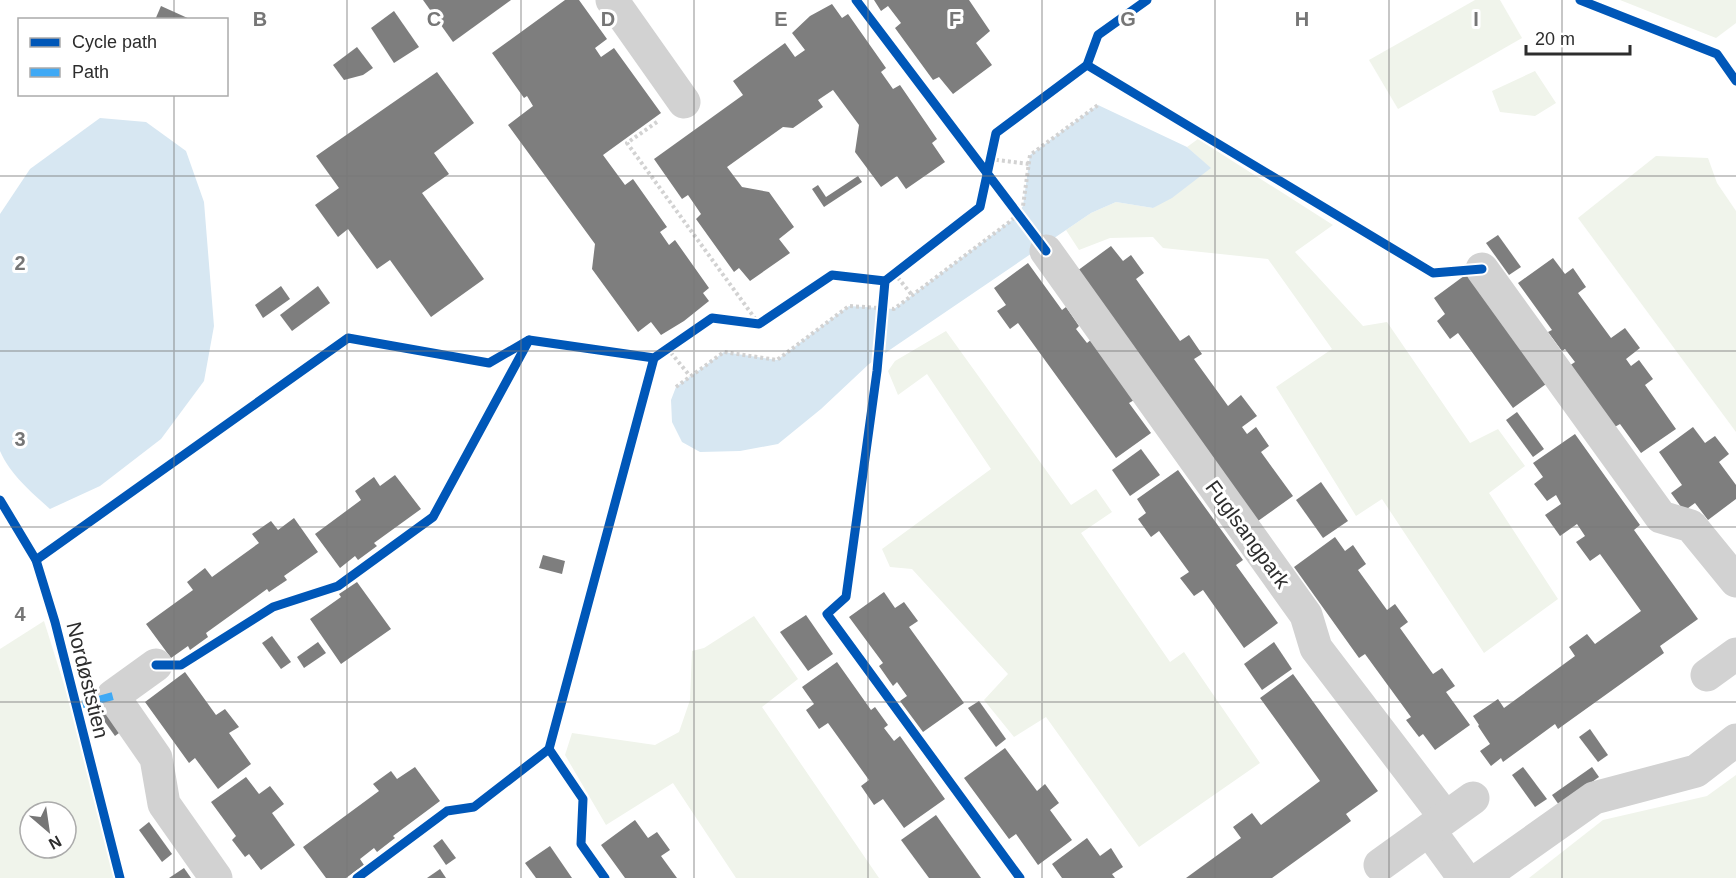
<svg xmlns="http://www.w3.org/2000/svg" width="1736" height="878" font-family="Arial,sans-serif">
  <style>
    .green { fill: #f0f4eb; fill-rule: evenodd }
    .water { fill: #d7e7f2 }
    .building { fill: #7e7e7e }
    .lines { fill: none; stroke-linecap: round; stroke-linejoin: round }
    .path { stroke: #d2d2d2; stroke-width: 4; stroke-dasharray: 3 3; stroke-linecap: butt }
    .minor { stroke: #d2d2d2; stroke-width: 33 }
    .quiet { stroke: #3fa9f5; stroke-width: 8; stroke-dasharray: 15 8; stroke-linecap: butt }
    .cycleway-casing { stroke: #fff; stroke-width: 13 }
    .cycleway { stroke: #0057b8; stroke-width: 9 }
    .grid { fill: none; stroke: #767676; stroke-width: 1.5; stroke-opacity: 0.55 }
    .labels { text-anchor: middle; dominant-baseline: central; stroke-width: 6; stroke-linejoin: round; paint-order: stroke }
    .street-label { font-size: 21px; fill: #2d2d2d; stroke: #fff }
    .grid-label { font-size: 20px; text-anchor: middle; font-weight: bold; fill: #767676; stroke: #fff; stroke-width: 6; stroke-linejoin: round; paint-order: stroke }
  </style>
  <rect width="100%" height="100%" fill="#fff"/>
  <!-- green -->
  <g class="green">
    <path d="M1475 0H1500L1522 38 1398 109 1369 60Z"/>
    <path d="M1620 0H1736V23L1716 38Z"/>
    <path d="M1535 71 1556 103 1535 116 1500 112 1492 91Z"/>
    <path d="M1198 139 1333 225 1295 252 1363 326 1387 322 1470 443 1498 429 1525 466 1489 493 1558 599 1484 653 1382 499 1356 516 1276 387 1332 349 1268 259 1163 248 1153 237 1110 238 1079 250 1066 230 1091 213 1116 202 1153 208 1210 168 1187 147Z"/>
    <path d="M1656 156 1708 158 1717 183 1736 211V432L1578 218Z"/>
    <path d="M946 331 1071 505 1096 489 1112 512 1081 533 1170 662 1184 652 1260 763 1139 847 1046 717 1014 737 984 700 1008 674 912 569 890 567 882 549 991 469 927 374 898 395 888 371 895 361Z"/>
    <path d="M754 616 798 679 762 707 879 878H736L673 783 606 825 565 755 572 733 655 745 679 732 690 700 692 651 704 648Z"/>
    <path d="M44 621 125 878H0V649ZM30 812H66V848H30Z"/>
    <path d="M1736 775V878H1529L1603 820 1707 796Z"/>
  </g>
  <!-- water -->
  <g class="water">
    <path d="M1098 105 1187 147 1211 168 1172 198 1153 208 1116 202 1091 213 869 364 821 409 778 444 740 451 700 452 682 442 672 422 671 400 676 387 724 352 777 360 849 306 894 309 1012 220 1023 206 1030 155Z"/>
    <path d="M100 118 146 122 186 151 204 202 214 326 204 381 161 439 100 486 50 509C31 492 10 474 0 451V214L30 169Z"/>
  </g>
  <!-- building -->
  <g class="building">
    <path d="M423 0H511L453 42Z"/>
    <path d="M565 0H579L607 39 595 48 601 57 614 48 661 113 603 155 625 185 633 179 667 227 660 232 669 245 675 240 709 288 703 293 709 301 684 321 661 335 651 322 638 332 592 269 595 244 508 125 533 106 527 96 524 98 492 53Z"/>
    <path d="M874 0H969L990 31 976 43 992 65 953 94 939 77 933 80 895 28 901 23 888 6 881 11Z"/>
    <path d="M832 4 842 18 848 14 886 68 881 72 893 89 900 85 937 139 932 143 945 162 906 189 897 176 881 187 855 152 859 125 833 90 818 100 823 107 793 128 783 127 727 167 742 187 769 192 794 227 779 239 790 253 750 281 739 268 734 272 696 219 701 214 688 195 682 199 654 159 743 95 733 81 785 43 795 57 805 50 792 33 810 16Z"/>
    <path d="M161 6 192 20H155Z"/>
    <path d="M394 11 419 47 394 63 371 28Z"/>
    <path d="M357 47 373 68 363 75 344 80 333 65Z"/>
    <path d="M437 72 474 123 434 153 449 174 422 193 484 279 431 317 390 260 377 269 348 229 338 237 315 205 339 188 316 156Z"/>
    <path d="M858 176 862 182 824 207 812 189 818 185 826 197Z"/>
    <path d="M1498 235 1521 267 1509 275 1486 243Z"/>
    <path d="M1111 246 1123 261 1131 255 1144 273 1136 279 1180 341 1189 335 1202 354 1194 359 1228 406 1241 395 1257 416 1242 427 1247 434 1256 427 1269 446 1261 452 1293 496 1258 521 1077 271Z"/>
    <path d="M1553 258 1565 274 1573 268 1586 287 1578 293 1611 338 1625 328 1640 348 1626 359 1631 366 1639 360 1653 379 1645 385 1676 429 1641 453 1620 424 1613 428 1569 366 1575 362 1565 349 1562 351 1548 332 1552 330 1518 283Z"/>
    <path d="M1028 263 1062 310 1066 307 1079 326 1076 329 1087 343 1092 339 1136 399 1129 403 1151 433 1116 458 1018 323 1010 329 997 311 1006 305 994 288Z"/>
    <path d="M1468 273 1553 379 1513 408 1458 333 1450 339 1437 321 1445 314 1434 298Z"/>
    <path d="M281 286 290 299 263 318 255 305Z"/>
    <path d="M318 286 330 303 292 331 280 315Z"/>
    <path d="M1517 412 1544 449 1533 457 1506 420Z"/>
    <path d="M1693 427 1705 443 1715 436 1729 454 1719 462 1736 485V499L1708 520 1695 503 1684 511 1671 493 1682 485 1659 452Z"/>
    <path d="M1575 434 1640 525 1634 530 1698 619 1660 646 1664 653 1558 729 1555 724 1503 762 1501 758 1491 766 1480 751 1490 744 1478 726 1479 725 1473 716 1498 699 1504 708 1575 656 1569 647 1587 634 1595 644 1641 611 1600 554 1590 561 1576 542 1585 536 1577 524 1560 536 1545 515 1561 504 1556 495 1547 501 1534 484 1543 477 1533 463Z"/>
    <path d="M1141 449 1160 475 1130 496 1112 470Z"/>
    <path d="M1178 470 1243 560 1236 565 1278 623 1244 648 1203 590 1194 596 1180 578 1189 572 1159 531 1151 537 1138 519 1146 513 1137 499Z"/>
    <path d="M395 475 421 509 374 543 377 546 358 560 355 556 340 568 315 534 361 500 355 491 374 477 380 486Z"/>
    <path d="M1321 482 1348 521 1323 538 1296 500Z"/>
    <path d="M294 518 318 552 284 576 287 580 269 592 267 589 206 633 208 637 190 650 188 646 171 658 146 624 193 590 187 582 205 568 212 577 259 543 252 534 271 521 278 530Z"/>
    <path d="M1335 537 1345 551 1353 545 1366 564 1358 570 1387 610 1395 604 1408 622 1400 628 1433 674 1442 668 1455 686 1446 692 1470 725 1435 750 1423 734 1419 737 1406 720 1411 717 1365 654 1359 658 1294 567Z"/>
    <path d="M543 555 565 561 562 574 539 568Z"/>
    <path d="M357 582 391 629 341 664 310 619 341 597 339 594Z"/>
    <path d="M884 592 895 608 904 602 918 621 909 627 964 703 923 732 900 701 907 696 897 682 893 686 879 666 883 663 849 617Z"/>
    <path d="M806 615 833 654 808 671 780 632Z"/>
    <path d="M272 636 291 662 281 669 262 643Z"/>
    <path d="M318 642 326 653 304 668 297 657Z"/>
    <path d="M1274 642 1292 669 1262 690 1244 664Z"/>
    <path d="M837 662 871 710 875 707 888 725 884 728 894 741 900 736 945 799 904 828 883 799 874 805 861 786 869 780 828 723 819 729 806 710 814 704 802 687Z"/>
    <path d="M185 672 216 715 225 709 239 727 229 733 251 764 218 789 195 758 189 763 145 702Z"/>
    <path d="M1293 674 1378 791 1346 814 1351 821 1272 878H1186L1241 838 1233 827 1252 813 1261 825 1320 781 1260 698Z"/>
    <path d="M979 701 1006 739 996 747 968 708Z"/>
    <path d="M105 705 123 730 115 736 97 711Z"/>
    <path d="M1590 729 1608 755 1598 762 1579 737Z"/>
    <path d="M1005 748 1037 791 1045 784 1059 803 1050 810 1072 840 1038 865 1016 834 1009 839 964 778Z"/>
    <path d="M415 767 440 801 393 836 395 838 377 852 374 848 360 859 364 865 346 878H326L303 847 379 791 373 784 391 771 397 779Z"/>
    <path d="M1523 767 1547 799 1535 807 1512 775Z"/>
    <path d="M1592 767 1599 777 1559 805 1552 795Z"/>
    <path d="M246 777 259 794 270 786 284 804 272 813 295 845 261 870 249 854 245 857 232 840 236 836 211 802Z"/>
    <path d="M936 815 981 878H929L901 840Z"/>
    <path d="M635 820 648 838 657 832 670 850 661 856 677 878H625L601 845Z"/>
    <path d="M149 822 172 854 162 862 139 830Z"/>
    <path d="M1087 838 1100 856 1111 848 1123 867 1112 874 1115 878H1062L1052 864Z"/>
    <path d="M442 839 456 858 446 865 433 846Z"/>
    <path d="M550 846 572 878H536L525 863Z"/>
    <path d="M184 868 191 878H169Z"/>
    <path d="M440 869 446 878H427Z"/>
  </g>
  <g class="lines">
    <!-- path -->
    <g class="path">
      <path d="M657 122 627 143 759 324"/>
      <path d="M990 159 1029 164"/>
      <path d="M894 273 912 295"/>
      <path d="M667 348 690 376"/>
      <path d="M676 387 724 352 777 360 849 306 894 309 1012 220 1023 206 1030 155 1098 105"/>
    </g>
    <!-- minor -->
    <g class="minor">
      <path d="M612 0 684 102"/>
      <path d="M1046 251 1306 615 1316 648 1445 817"/>
      <path d="M1482 269 1661 517 1691 526 1736 581"/>
      <path d="M156 665 113 696 156 758 164 804 216 878"/>
      <path d="M1707 675 1736 654"/>
      <path d="M1429 830 1464 878"/>
      <path d="M1380 865 1473 798"/>
      <path d="M1481 878 1594 798 1696 771 1736 740"/>
    </g>
    <!-- quiet -->
    <path class="quiet" d="M76 706 113 696"/>
    <defs>
      <g id="cycleway">
        <path d="M856 0 1046 251"/>
        <path d="M1580 0 1717 54 1736 81"/>
        <path d="M1087 65 1433 273 1482 269"/>
        <path d="M885 281 877 371 846 597 827 614 1020 878"/>
        <path d="M0 500 36 560 55 622 120 878"/>
        <path d="M36 560 348 338 489 363 529 340 654 358 712 318 759 324 832 275 885 281 980 207 996 133 1087 65 1098 35 1147 0"/>
        <path d="M156 665H181L273 607 338 586 433 517 529 340"/>
        <path d="M357 878 447 811 474 807 549 749"/>
        <path d="M605 878 581 844 583 799 549 749 654 358"/>
      </g>
    </defs>
    <!-- cycleway casing -->
    <use href="#cycleway" class="cycleway-casing"/>
    <!-- cycleway -->
    <use href="#cycleway" class="cycleway"/>
  </g>
  <!-- grid -->
  <path class="grid" d="M174 0V20M347 0V878M521 0V878M694 0V878M868 0V878M1042 0V878M1215 0V878M1389 0V878M1562 0V878M174 94V878M0 176H1736M0 351H1736M0 527H1736M0 702H1736"/>
  <g class="labels">
    <!-- street labels -->
    <g class="street-label">
      <text transform="translate(1248 534) rotate(54)">Fuglsangpark</text>
      <text transform="translate(88 680) rotate(76)">Nordøststien</text>
    </g>
  </g>
  <g class="grid-label">
    <text x="260" y="26">B</text>
    <text x="434" y="26">C</text>
    <text x="608" y="26">D</text>
    <text x="781" y="26">E</text>
    <text x="955" y="26">F</text>
    <text x="1128" y="26">G</text>
    <text x="1302" y="26">H</text>
    <text x="1476" y="26">I</text>
    <text x="20" y="270">2</text>
    <text x="20" y="446">3</text>
    <text x="20" y="621">4</text>
  </g>
  <!-- legend -->
  <rect x="18" y="18" width="210" height="78" fill="#ffffff" stroke="#ababab" stroke-width="1.5"/>
  <rect x="30" y="38" width="30" height="9" fill="#0057b8" stroke="#ababab" stroke-width="1.5"/>
  <text x="72" y="48" font-size="18" fill="#2d2d2d">Cycle path</text>
  <rect x="30" y="68" width="30" height="9" fill="#3fa9f5" stroke="#ababab" stroke-width="1.5"/>
  <text x="72" y="78" font-size="18" fill="#2d2d2d">Path</text>
  <!-- north arrow -->
  <g transform="translate(48 830) rotate(151)"><circle r="28" fill="#ffffff" stroke="#ababab" stroke-width="1.5"/>
  <path d="M0-4.5L10 22L0 15L-10 22Z" fill="#767676"/>
  <text y="-9" font-size="16" font-weight="bold" text-anchor="middle" fill="#2d2d2d">N</text>
  </g>
  <!-- scale -->
  <path d="M1526 45v9h104v-9" fill="none" stroke="#2d2d2d" stroke-width="3"/>
  <text x="1535" y="45" font-size="18" fill="#2d2d2d" stroke="#ffffff" stroke-width="4.5" paint-order="stroke">20 m</text>
</svg>
